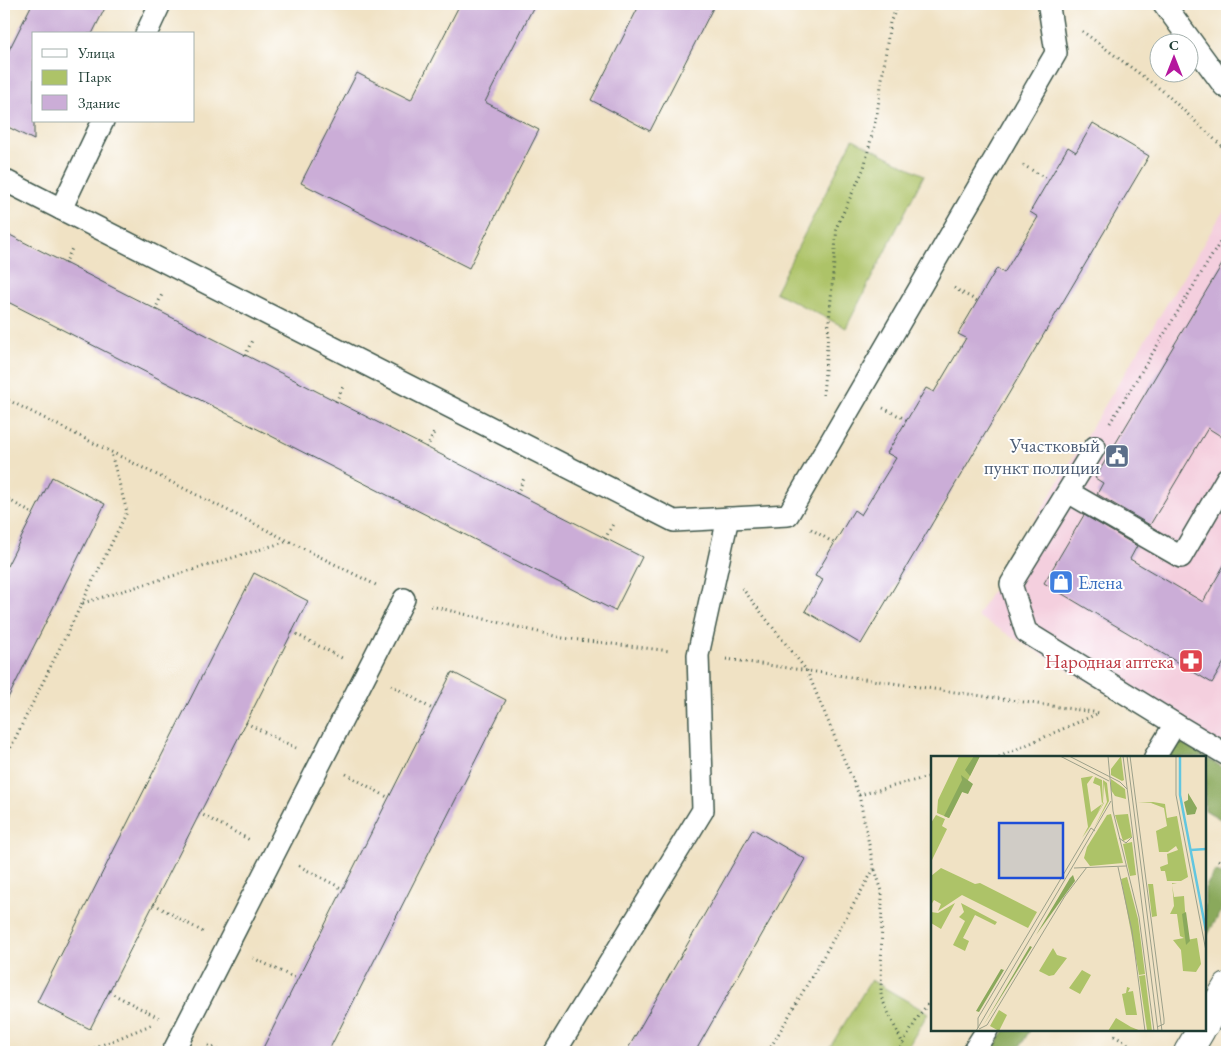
<svg xmlns="http://www.w3.org/2000/svg" width="1231" height="1056" font-family="'EB Garamond',serif">
  <style>
    .built { fill: #f4cfde }
    .green { fill: #adc368; stroke: #66804e }
    .forest { fill: #8aa95c; stroke: #547348 }
    .building { fill: #cbadd7 }
    .lines { fill: none; stroke-linecap: round; stroke-linejoin: round }
    .lane-casing { stroke: #3e564a; stroke-width: 24 }
    .street-casing { stroke: #3e564a; stroke-width: 30 }
    .path { stroke: #3e564a; stroke-width: 3; stroke-dasharray: 1 4; stroke-linecap: butt }
    .lane { stroke: #fff; stroke-width: 21 }
    .street { stroke: #fff; stroke-width: 28 }
    .labels { text-anchor: middle; dominant-baseline: central; stroke-width: 4; stroke-linejoin: round; paint-order: stroke }
    .service-label { font-size: 19px; fill: #4e5e75; stroke: #fff; text-anchor: end }
    .shop-label { font-size: 19px; fill: #366cbe; stroke: #fff; text-anchor: start }
    .health-label { font-size: 19px; fill: #be3a42; stroke: #fff; text-anchor: end }
    .inset-river { fill: none; stroke: #62c6e0; stroke-width: 2.5 }
    .inset-road { fill: none; stroke: #9ca08a; stroke-width: 1 }
    .view { fill: #1d4ed8; fill-opacity: 0.15; stroke: #1d4ed8; stroke-width: 2.5 }
    .inset-edge { fill: none; stroke: #1f3d34; stroke-width: 2.5 }
  </style>
  <rect width="100%" height="100%" fill="#fff"/>
  <filter id="ink" filterUnits="userSpaceOnUse"><feTurbulence type="fractalNoise" baseFrequency=".02" numOctaves="2"/><feDisplacementMap in="SourceGraphic" scale="10" xChannelSelector="R" yChannelSelector="G"/><feConvolveMatrix kernelMatrix="1 2 1 2 8 2 1 2 1" color-interpolation-filters="sRGB"/></filter>
  <filter id="wash" filterUnits="userSpaceOnUse"><feTurbulence type="fractalNoise" baseFrequency=".0096" numOctaves="4" result="noise"/><feDisplacementMap in="SourceGraphic" scale="20" xChannelSelector="R" yChannelSelector="G"/><feGaussianBlur stdDeviation="1.12" result="paint"/><feColorMatrix in="noise" values="0 0 0 0 0 0 0 0 0 0 0 0 0 0 0 0 0 1.4 0 .05"/><feComposite in="paint" operator="in"/></filter>
  <g filter="url(#wash)">
    <rect width="100%" height="100%" fill="#f0e2c4"/>
    <!-- built -->
    <path class="built" d="M1227 205V764L977 616Z"/>
    <!-- green -->
    <g class="green">
      <path d="M853 139 924 175 846 328 775 292Z"/>
      <path d="M871 980 928 1013 905 1052H827Z"/>
    </g>
    <!-- forest -->
    <g class="forest">
      <path d="M1178 741 1227 770V823L1205 810V757H1168Z"/>
      <path d="M1215 871 1227 877V901L1205 939V888Z"/>
      <path d="M1005 1030H1030L1017 1052H991Z"/>
    </g>
    <g id="blocks">
      <!-- building -->
      <g class="building">
        <path d="M32 4H107L92 34H34V140L4 125V60Z"/>
        <path d="M460 4H535L485 102 539 130 469 268 301 183 357 73 411 100Z"/>
        <path d="M640 4H715L650 131 591 100Z"/>
        <path d="M1093 123 1149 156 861 644 805 611 823 580 815 576 854 510 861 515 896 458 887 453 926 388 934 392 966 338 958 334 997 268 1004 273 1038 217 1030 212 1068 147 1076 152Z"/>
        <path d="M4 232 642 557 615 611 4 300Z"/>
        <path d="M1227 256V440L1208 428 1150 525 1097 494 1103 483 1095 478Z"/>
        <path d="M52 477 105 504 4 706V572Z"/>
        <path d="M1084 515 1137 546 1130 559 1203 602 1227 560V657L1212 683 1044 583Z"/>
        <path d="M254 573 308 601 90 1029 37 1002Z"/>
        <path d="M452 672 506 700 328 1052H261Z"/>
        <path d="M753 829 805 859 695 1052H626Z"/>
      </g>
    </g>
  </g>
  <g filter="url(#ink)">
    <use href="#blocks" fill-opacity="0" stroke="#3e564a" stroke-width="1"/>
    <g class="lines">
      <defs>
        <g id="lane">
          <path d="M1164 4 1224 86 1227 88"/>
          <path d="M146 34 160 4"/>
          <path d="M4 180 674 521 788 515 1056 53 1049 7 1051 4"/>
          <path d="M61 209 103 121"/>
          <path d="M1095 447 1011 584 1026 632 1175 724 1227 755"/>
          <path d="M1068 492 1181 557 1227 478"/>
          <path d="M1155 757 1175 724"/>
          <path d="M173 1052 404 599"/>
          <path d="M555 1052 703 810 698 655 728 518"/>
          <path d="M973 1052 987 1030"/>
        </g>
        <g id="street">
          <path d="M1205 1024 1227 987"/>
          <path d="M1188 1052 1201 1030"/>
        </g>
      </defs>
      <!-- lane casing -->
      <use href="#lane" class="lane-casing"/>
      <!-- street casing -->
      <use href="#street" class="street-casing"/>
      <!-- path -->
      <g class="path">
        <path d="M1082 31 1164 92 1227 151"/>
        <path d="M1023 165 1049 180"/>
        <path d="M65 264 73 246"/>
        <path d="M954 288 977 301"/>
        <path d="M155 310 163 292"/>
        <path d="M245 356 253 338"/>
        <path d="M823 395 837 226 864 168 877 114 890 22 899 4"/>
        <path d="M4 398 378 586"/>
        <path d="M336 402 344 384"/>
        <path d="M883 408 907 420"/>
        <path d="M1110 423 1227 231"/>
        <path d="M427 448 435 430"/>
        <path d="M517 494 525 476"/>
        <path d="M4 497 33 514"/>
        <path d="M811 529 834 543"/>
        <path d="M605 539 614 522"/>
        <path d="M742 588 807 671 859 795 874 869 768 1052"/>
        <path d="M83 603 288 541"/>
        <path d="M431 606 563 638 670 651"/>
        <path d="M292 632 342 658"/>
        <path d="M726 659 1100 713"/>
        <path d="M391 685 434 710"/>
        <path d="M246 723 296 748"/>
        <path d="M999 757 1099 713"/>
        <path d="M4 761 127 512 111 453"/>
        <path d="M346 774 389 798"/>
        <path d="M859 795 932 776"/>
        <path d="M199 813 250 840"/>
        <path d="M1218 860 1227 865"/>
        <path d="M299 866 343 889"/>
        <path d="M875 870 882 891 881 997 903 1044"/>
        <path d="M154 904 203 932"/>
        <path d="M253 958 297 979"/>
        <path d="M109 992 159 1018"/>
        <path d="M1114 1036 1143 1052"/>
        <path d="M208 1045 221 1052"/>
        <path d="M85 1052 153 1024"/>
        <path d="M898 1052 920 1014 932 999"/>
      </g>
      <!-- lane -->
      <use href="#lane" class="lane"/>
      <!-- street -->
      <use href="#street" class="street"/>
    </g>
  </g>
  <!-- icons -->
  <defs>
    <symbol id="civic-square" viewBox="-11 -11 22 22"><rect x="-9" y="-9" width="18" height="18" rx="4" fill="#5c6f8a" stroke="#fff"/><path d="M-.6-6.5H3V-4.5H.6V-3L4-1V1h2V6H-6V1h2V-1L-.6-3ZM-1.2 2.5V6h2.4V2.5Z" fill="#fff"/></symbol>
    <symbol id="shop-square" viewBox="-11 -11 22 22"><rect x="-9" y="-9" width="18" height="18" rx="4" fill="#3f7fe0" stroke="#fff"/><path d="M-5-2.5h2.3a2.7 3.5 0 0 1 5.4 0H5L5.5 6h-11ZM-1.5-2.5h3a1.5 2.3 0 0 0-3 0Z" fill="#fff"/></symbol>
    <symbol id="pharmacy-square" viewBox="-11 -11 22 22"><rect x="-9" y="-9" width="18" height="18" rx="4" fill="#e0444e" stroke="#fff"/><path d="M-2-6h4v4h4v4h-4v4h-4v-4h-4v-4h4Z" fill="#fff"/></symbol>
  </defs>
  <g fill-rule="evenodd">
    <use href="#civic-square" x="1103" y="442" width="28" height="28"/>
    <use href="#shop-square" x="1047" y="568" width="28" height="28"/>
    <use href="#pharmacy-square" x="1177" y="647" width="28" height="28"/>
  </g>
  <g class="labels">
    <!-- service labels -->
    <g class="service-label">
      <text x="1100" y="445">Участковый<tspan x="1100" dy="22">пункт полиции</tspan></text>
    </g>
    <!-- shop labels -->
    <g class="shop-label">
      <text x="1078" y="582">Елена</text>
    </g>
    <!-- health labels -->
    <g class="health-label">
      <text x="1174" y="661">Народная аптека</text>
    </g>
  </g>
  <!-- overview -->
  <g transform="translate(931 756)">
    <rect width="275" height="275" fill="#f0e2c4"/>
    <path d="M28 0H49L18 62 6 57 7 44ZM190 0 193 24 191 25 180 19V13ZM162 20 156 28 160 56 171 48 169 30 162 27 164 21 171 24 172 46 166 58 173 46 172 24 176 27 178 45 163 72 176 46 173 28V47L152 82 162 66 151 82 157 71 150 22ZM180 23 194 33 195 43 184 40 180 34ZM222 46 234 48 236 62 246 60 257 121 250 125H236L234 115H230L229 111 237 108 236 98 247 94 245 90 237 96H228L225 75 236 70 233 52 220 47H207ZM180 58 192 107 159 110 153 102 156 91 176 59ZM197 58 201 81 192 85 184 59ZM5 59 14 63 11 70 16 73 1 104 0 67ZM201 86 205 119 199 120 192 88ZM10 112 44 128 49 127 106 156 97 172 31 139 7 155 10 148 3 144 0 149V120ZM196 121 207 163 214 218 208 219 190 123ZM241 127H246L241 128 243 141 253 140 256 184 266 182 270 208 265 216 252 215 250 194 242 184 253 182 249 180 246 158H239L243 150ZM217 128H222L226 160 221 161ZM24 147 10 173 0 167V156L7 157ZM30 147 66 166 64 169 44 159 32 182 38 185 34 195 22 189 34 165 28 161 33 156ZM122 192 126 199 136 202 123 219 118 220 108 215ZM151 214 160 219 149 238 138 232ZM214 219 221 275 216 274 208 220ZM196 231 199 232 197 236 202 235 206 259H195L191 238 195 237ZM68 254 76 259 68 275 59 270ZM185 262 200 271 210 275H177Z" fill="#adc368"/>
    <path d="M43 0H49L39 20 34 14ZM30 19 42 28 37 38 31 36 18 62 13 60 31 24ZM257 37 266 52 264 58 256 59 253 46 257 44ZM142 119 144 125 105 179 139 122ZM255 156 259 185 255 189 251 158ZM99 190 101 191 52 270ZM70 213 73 214 48 256 45 255Z" fill="#8aa95c"/>
    <path class="inset-river" d="M249 0V39L275 175M260 94 275 93"/>
    <path class="inset-road" d="M129 0 178 25M138 0 189 26 196 33M177 0 182 55 208 161 223 275M192 0 227 275M196 0 231 275M199 0 233 263V268L226 271M245 0V39L275 195M188 82 195 87 201 81M187 111 201 175 214 275M143 112 195 110M47 272V262L160 72 164 75M48 273 56 269 134 140 156 111M45 275 180 45"/>
    <path class="view" d="M68 67H132V122H68Z"/>
    <rect width="275" height="275" class="inset-edge"/>
  </g>
  <!-- margin -->
  <rect width="1231" height="1056" fill="none" stroke="#fff" stroke-width="20"/>
  <!-- legend -->
  <rect x="32" y="32" width="162" height="90" fill="#ffffff" stroke="#a5b1ae"/>
  <rect x="42" y="49" width="25" height="8" fill="#ffffff" stroke="#a5b1ae"/>
  <text x="78" y="58" font-size="15" fill="#1f3d34">Улица</text>
  <rect x="42" y="70" width="25" height="15" fill="#adc368" stroke="#a5b1ae"/>
  <text x="78" y="82" font-size="15" fill="#1f3d34">Парк</text>
  <rect x="42" y="95" width="25" height="15" fill="#cbadd7" stroke="#a5b1ae"/>
  <text x="78" y="108" font-size="15" fill="#1f3d34">Здание</text>
  <!-- north arrow -->
  <g transform="translate(1174 58)"><circle r="24" fill="#ffffff" stroke="#a5b1ae"/>
  <path d="M0-4L9 19L0 12L-9 19Z" fill="#b5179e"/>
  <text y="-8" font-size="14" font-weight="bold" text-anchor="middle" fill="#1f3d34">С</text>
  </g>
</svg>
